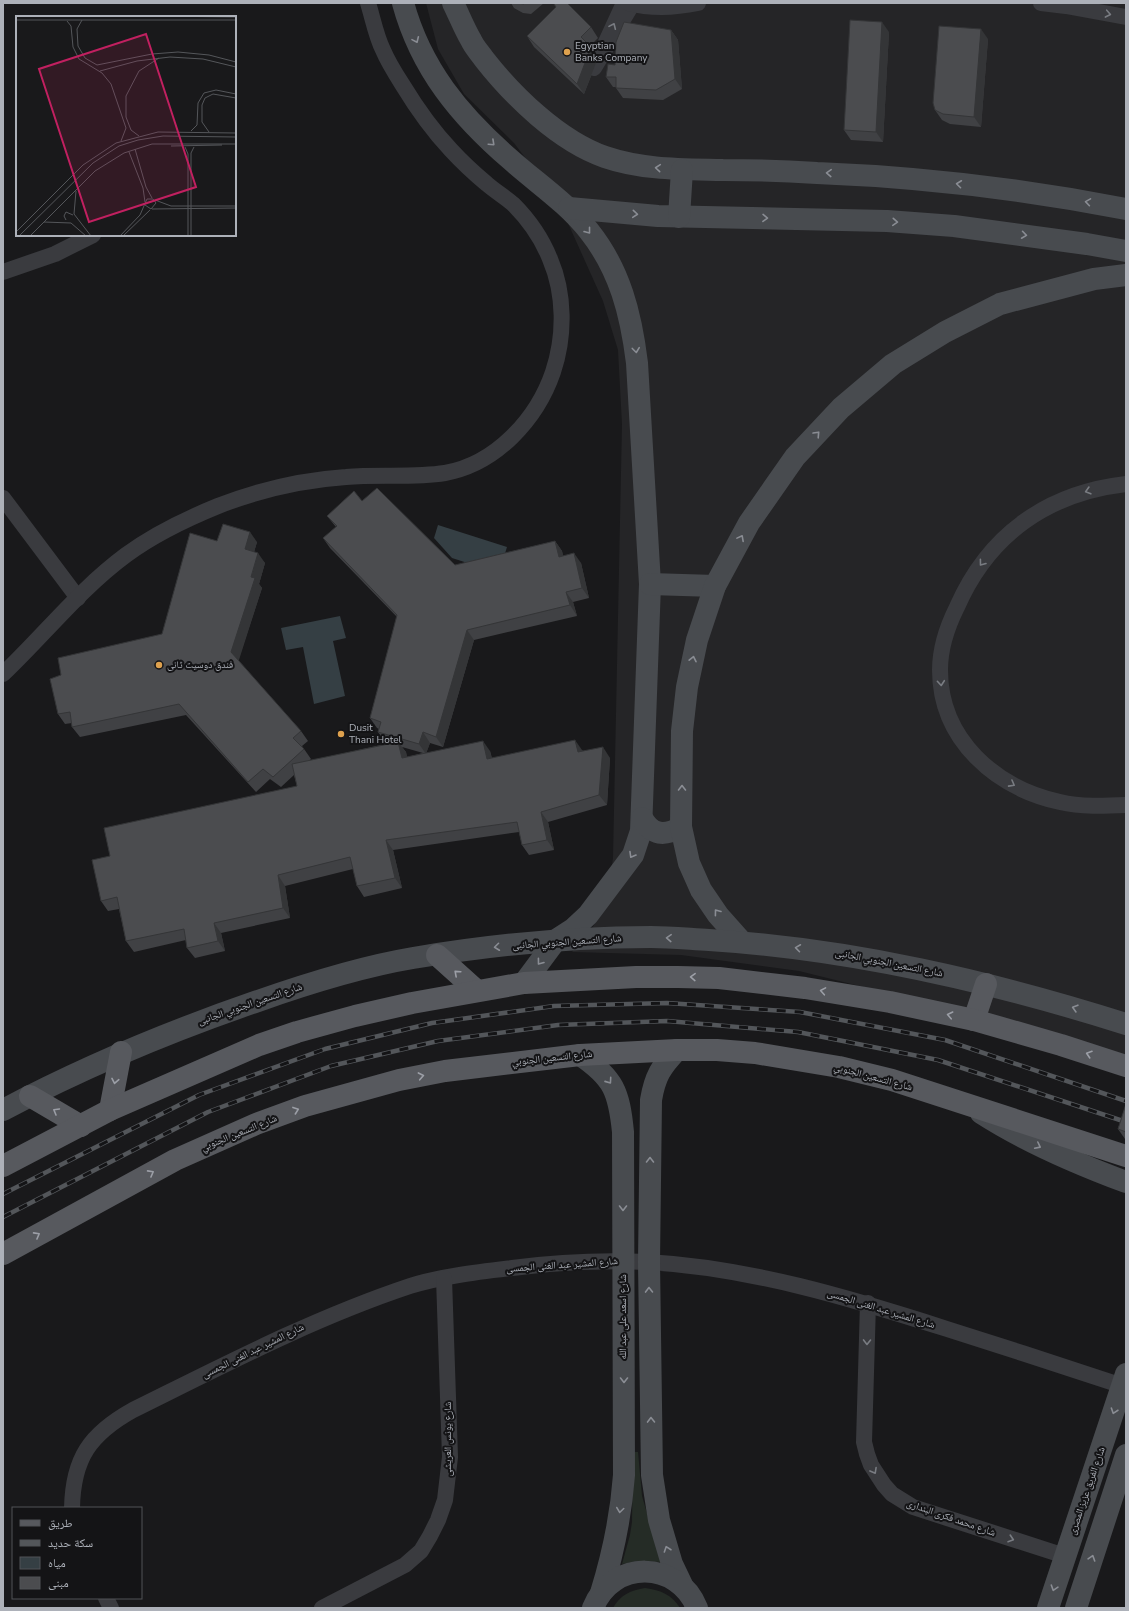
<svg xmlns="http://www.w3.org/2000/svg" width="1129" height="1611" font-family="'Nunito Sans','Noto Naskh Arabic',sans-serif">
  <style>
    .built { fill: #252527 }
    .grass { fill: #252c26 }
    .water { fill: #353f44 }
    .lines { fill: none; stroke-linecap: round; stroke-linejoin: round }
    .street { stroke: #3a3b3f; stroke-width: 16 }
    .secondary { stroke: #484b4f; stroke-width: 22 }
    .primary { stroke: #57595e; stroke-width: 22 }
    .rail-casing { stroke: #53565a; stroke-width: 4.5 }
    .rail { stroke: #141416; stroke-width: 3; stroke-dasharray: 9; stroke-linecap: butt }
    .wall { fill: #404144; fill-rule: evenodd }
    .shaded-wall { fill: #343537 }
    .building { fill: #4b4c4f; stroke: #343537 }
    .oneway { stroke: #797c82 }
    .oneway2 { stroke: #8a8d94 }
    .oneway3 { stroke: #9c9fa7 }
    .poi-dot { fill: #dea14e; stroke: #141416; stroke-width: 1.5 }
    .labels { text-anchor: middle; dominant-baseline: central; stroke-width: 4; stroke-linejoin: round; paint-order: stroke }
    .poi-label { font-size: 10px; fill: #adb1b9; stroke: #141416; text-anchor: start }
    .street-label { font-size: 10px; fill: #adb1b9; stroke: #141416 }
    .inset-road { fill: none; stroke: #54565a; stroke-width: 1 }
    .view { fill: #c12060; fill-opacity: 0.15; stroke: #c12060; stroke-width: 2 }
    .inset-edge { fill: none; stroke: #adb1b9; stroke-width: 2 }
  </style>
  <rect width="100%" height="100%" fill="#19191b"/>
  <!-- built -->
  <path class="built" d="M426 3H1126V1069L920 1001 799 971 681 955 572 952 591 930 602 910 609 886 613 858 622 424 618 350 603 301 558 201 514 143 464 94 438 49Z"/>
  <!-- grass -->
  <g class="grass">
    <path d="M633 1452H638L642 1496 661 1562 637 1561 622 1564 630 1535 632 1522Z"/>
    <path d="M645 1588C661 1590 672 1595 680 1608H613C620 1595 631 1590 645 1588Z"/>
  </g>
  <!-- water -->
  <g class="water">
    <path d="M438 525 507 547 503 560 477 566 452 558 434 538Z"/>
    <path d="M340 616 346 638 333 641 345 696 314 704 303 647 286 650 281 628Z"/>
  </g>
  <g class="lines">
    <!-- street -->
    <g class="street">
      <path d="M624 3 594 68 633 3"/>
      <path d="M628 3C652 9 674 8 698 3"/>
      <path d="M1041 3 1066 6 1126 17"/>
      <path d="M3 272 55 254 93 235"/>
      <path d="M1126 484C1048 493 989 534 957 607 947 627 940 648 940 670 940 740 996 788 1060 802 1081 807 1104 806 1126 805"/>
      <path d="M3 498 78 598"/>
      <path d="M3 674C44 635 80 589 126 555 153 535 186 519 218 506 259 490 302 480 346 477 379 474 413 478 445 473 496 464 537 419 553 372 565 336 565 294 550 259 542 239 528 219 513 204 505 197 495 191 487 184 475 174 462 162 451 150 432 130 416 107 402 84 395 73 388 62 383 50 376 36 373 19 368 3"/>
      <path d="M868 1303 864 1442 867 1454 871 1465 884 1485 892 1494 913 1507 1065 1556"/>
      <path d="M72 1508C73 1458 90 1434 133 1410 224 1365 314 1318 410 1286 442 1276 478 1272 512 1268 557 1262 603 1260 648 1262 751 1268 850 1298 947 1329 1007 1348 1066 1367 1126 1387"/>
      <path d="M106 1598 111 1608"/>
      <path d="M322 1608 405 1565 421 1551 430 1536 438 1520 445 1500 450 1457 444 1278"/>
    </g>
    <!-- secondary -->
    <g class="secondary">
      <path d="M403 3C421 69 460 116 511 160 538 184 567 203 589 231 620 270 631 314 637 363L650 584 641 831 633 855 588 915 573 929 556 940 524 983"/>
      <path d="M453 3C459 15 464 28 471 40 474 47 480 53 484 59 513 96 559 141 605 157 643 170 683 169 723 170 755 170 786 171 817 173 920 177 1024 189 1126 209"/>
      <path d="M569 208 658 216 887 221 954 226 1087 244 1126 251"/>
      <path d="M679 217 682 170"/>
      <path d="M650 584 715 586"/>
      <path d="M642 818C652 836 665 836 681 827"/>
      <path d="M742 942 718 915 701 890 689 863 681 827 682 731 687 687 697 640 715 586 749 523 795 457 841 408 893 364 945 332 1000 304 1094 279 1126 275"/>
      <path d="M677 1050C661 1067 655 1076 651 1100L649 1262 652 1475 659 1520 672 1564 682 1585"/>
      <path d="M580 1055C614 1078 619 1092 623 1132L624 1475C621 1516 613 1554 601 1593"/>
      <path d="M3 1110C84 1067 168 1032 255 1002 306 984 359 967 413 958 490 945 572 937 651 937 670 937 690 939 709 940 852 949 990 981 1126 1024"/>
      <path d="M981 1113C1026 1142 1075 1163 1126 1182"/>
      <path d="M593 1608C612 1559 678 1560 697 1608"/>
      <path d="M1048 1608 1126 1374"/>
      <path d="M1076 1608 1126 1455"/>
    </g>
    <!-- primary -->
    <g class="primary">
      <path d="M437 955 477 991"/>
      <path d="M974 1020 986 984"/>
      <path d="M30 1096 81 1126"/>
      <path d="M110 1110 121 1052"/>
      <path d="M3 1166 110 1110 259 1045 297 1032 355 1016 412 1003 524 983 636 977H678L719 978 805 988 890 1002 974 1020 1061 1045 1126 1066"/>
      <path d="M3 1254 175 1160 256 1124 305 1106 399 1080 445 1071 580 1055 677 1050H717L755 1053 839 1067 892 1080 1126 1156"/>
    </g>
    <defs>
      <g id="rail">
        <path d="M3 1194 199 1095 325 1049 432 1023 554 1006 667 1003 800 1012 945 1040 1126 1101"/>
        <path d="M3 1217 208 1112 331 1066 438 1041 558 1025 667 1021 798 1032 938 1060 1126 1122"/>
      </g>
    </defs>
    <!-- rail casing -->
    <use href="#rail" class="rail-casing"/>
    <!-- rail -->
    <use href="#rail" class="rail"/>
  </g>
  <!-- wall -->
  <g class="wall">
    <path d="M511 3H544L531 14 523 13 514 8Z"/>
    <path d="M556 7 591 27 598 38 590 46 598 58 584 94 534 47 527 36Z"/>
    <path d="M671 30 678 40 682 89 663 100 623 98 616 88V87H613L606 77 615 65Z"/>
    <path d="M889 32 883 142 851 140 844 130Z"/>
    <path d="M988 39 981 127 950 124 942 120 935 110Z"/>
    <path d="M362 501 455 565 555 541 562 551 563 556 581 563 589 598 573 602 577 616 474 640 443 747 430 743 426 753 490 751 492 758 582 750 583 751 610 758 607 805 548 822 554 850 529 855 522 845 519 832 393 850 402 888 364 897 357 886 353 869 285 886 290 918 221 933 225 951 195 958 187 948 186 940 134 952 126 941 119 909 108 911 101 901 110 856 297 786 294 775 281 787 270 779 256 792 186 715 80 737 72 727V723L65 724 58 714 61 675 162 634 217 541 257 542 254 552 265 563 259 584 262 588 238 661 301 731 308 741 302 746 311 759 309 761 390 743 385 742 378 732 379 729 377 728 370 718 397 617 330 548 323 538 336 527 327 516ZM402 747 423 753 407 757 406 752Z"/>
    <path d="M1126 1104V1139H1125L1118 1129Z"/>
  </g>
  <!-- shaded-wall -->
  <g class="shaded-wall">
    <path d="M882 22 889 32 883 142 876 132Z"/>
    <path d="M981 29 988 39 981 127 974 117Z"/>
    <path d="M671 30 678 40 682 89 675 79Z"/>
    <path d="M591 47 598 58 584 94 577 84Z"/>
    <path d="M250 532 257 542 252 559 245 549Z"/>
    <path d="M555 541 562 551 566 567 559 557Z"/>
    <path d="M258 553 265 563 259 584 262 588 238 663 231 652Z"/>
    <path d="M574 553 581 563 589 598 582 588Z"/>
    <path d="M566 592 573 602 577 616 570 605Z"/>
    <path d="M467 630 474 640 443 747 436 737Z"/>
    <path d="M423 732 430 743 426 754 419 744Z"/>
    <path d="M575 740 582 750 585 762 578 752Z"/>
    <path d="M483 741 490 751 494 769 487 759Z"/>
    <path d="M398 742 406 752 409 768 402 758Z"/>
    <path d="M603 747 610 758 607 805 599 795Z"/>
    <path d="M541 812 548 822 554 850 547 840Z"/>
    <path d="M386 840 393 850 402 888 395 878Z"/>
    <path d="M278 875 285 886 290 918 283 908Z"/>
    <path d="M214 923 221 933 225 951 218 941Z"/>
  </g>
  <!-- building -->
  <g class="building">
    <path d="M518 3H525L524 4Z"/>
    <path d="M555 3H567L591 27 581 37 591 47 577 84 527 36 556 7 554 4Z"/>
    <path d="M850 20 882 22 876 132 844 130Z"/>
    <path d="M624 22 671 30 675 79 656 90 616 88V77H606L608 64 615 65 616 42Z"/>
    <path d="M939 26 981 29 974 117 943 114 935 110 933 103Z"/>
    <path d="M377 488 455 565 555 541 559 557 574 553 582 588 566 592 570 605 467 630 436 737 423 732 419 744 378 732 381 722 370 718 397 615 323 538 337 526 327 516 354 491 362 501Z"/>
    <path d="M223 524 250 532 245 549 258 553 251 577 255 578 231 652 301 731 293 738 304 749 273 777 263 769 248 782 179 704 72 727 70 712 58 714 50 679 61 675 58 658 162 634 190 533 217 541Z"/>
    <path d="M575 740 578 752 603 747 599 795 541 812 547 840 522 845 517 822 386 840 395 878 357 886 350 857 278 875 283 908 214 923 218 941 187 948 184 929 126 941 117 897 101 901 92 860 110 856 104 828 297 786 292 764 398 742 402 758 483 741 487 759Z"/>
    <path d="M1126 1104V1132L1118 1129Z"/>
  </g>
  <!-- one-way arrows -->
  <defs><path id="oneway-chevron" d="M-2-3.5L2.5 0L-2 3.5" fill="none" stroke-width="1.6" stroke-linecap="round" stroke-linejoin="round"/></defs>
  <g class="oneway">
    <use href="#oneway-chevron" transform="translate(1108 14) rotate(11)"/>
    <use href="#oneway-chevron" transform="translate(613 26) rotate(-66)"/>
    <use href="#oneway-chevron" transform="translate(1088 491) rotate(164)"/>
    <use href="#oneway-chevron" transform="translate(982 563) rotate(127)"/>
    <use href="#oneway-chevron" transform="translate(941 683) rotate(85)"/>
    <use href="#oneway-chevron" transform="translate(1012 784) rotate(29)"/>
    <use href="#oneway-chevron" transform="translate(867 1342) rotate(91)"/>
    <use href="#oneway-chevron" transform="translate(874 1471) rotate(61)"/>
    <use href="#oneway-chevron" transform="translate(1011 1539) rotate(18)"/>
  </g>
  <g class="oneway2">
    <use href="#oneway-chevron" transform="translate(416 40) rotate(66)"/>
    <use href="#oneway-chevron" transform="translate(492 143) rotate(43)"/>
    <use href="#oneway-chevron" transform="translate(658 168) rotate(-175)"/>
    <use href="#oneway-chevron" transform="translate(829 173) rotate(-177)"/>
    <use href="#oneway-chevron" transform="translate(959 184) rotate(-173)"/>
    <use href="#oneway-chevron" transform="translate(1088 202) rotate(-171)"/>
    <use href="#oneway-chevron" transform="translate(635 214) rotate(5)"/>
    <use href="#oneway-chevron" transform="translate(765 218) rotate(1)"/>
    <use href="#oneway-chevron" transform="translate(895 222) rotate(4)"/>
    <use href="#oneway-chevron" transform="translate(588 231) rotate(52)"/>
    <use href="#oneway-chevron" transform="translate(1024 235) rotate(8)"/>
    <use href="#oneway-chevron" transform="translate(636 350) rotate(83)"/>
    <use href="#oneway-chevron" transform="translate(817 434) rotate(-47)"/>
    <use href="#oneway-chevron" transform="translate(741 538) rotate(-62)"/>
    <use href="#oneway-chevron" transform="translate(693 659) rotate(-78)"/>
    <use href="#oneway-chevron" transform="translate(682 788) rotate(-90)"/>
    <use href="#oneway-chevron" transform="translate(632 855) rotate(120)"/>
    <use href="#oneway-chevron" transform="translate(717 912) rotate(-127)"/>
    <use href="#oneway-chevron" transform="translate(669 938) rotate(-177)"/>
    <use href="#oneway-chevron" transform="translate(497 947) rotate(173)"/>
    <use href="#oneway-chevron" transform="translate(798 948) rotate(-172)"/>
    <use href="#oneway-chevron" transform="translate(540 962) rotate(127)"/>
    <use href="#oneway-chevron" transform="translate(1075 1008) rotate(-164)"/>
    <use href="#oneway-chevron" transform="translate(609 1081) rotate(55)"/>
    <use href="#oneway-chevron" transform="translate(1038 1146) rotate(27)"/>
    <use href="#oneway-chevron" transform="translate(650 1160) rotate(-90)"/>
    <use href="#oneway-chevron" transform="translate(623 1208) rotate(90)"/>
    <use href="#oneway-chevron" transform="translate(649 1290) rotate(-91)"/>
    <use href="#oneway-chevron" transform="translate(624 1380) rotate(90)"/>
    <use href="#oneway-chevron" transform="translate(1114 1411) rotate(109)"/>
    <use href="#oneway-chevron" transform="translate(651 1420) rotate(-91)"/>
    <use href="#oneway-chevron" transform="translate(620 1510) rotate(98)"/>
    <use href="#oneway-chevron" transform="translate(667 1549) rotate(-109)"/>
    <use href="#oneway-chevron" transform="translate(1092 1558) rotate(-72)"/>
    <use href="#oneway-chevron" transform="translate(1054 1588) rotate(108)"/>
  </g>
  <g class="oneway3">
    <use href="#oneway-chevron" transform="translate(457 973) rotate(-138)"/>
    <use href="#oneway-chevron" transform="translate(693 977) rotate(-178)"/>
    <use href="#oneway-chevron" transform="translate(823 991) rotate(-170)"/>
    <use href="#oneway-chevron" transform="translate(950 1015) rotate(-167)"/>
    <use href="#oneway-chevron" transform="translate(1089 1054) rotate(-162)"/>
    <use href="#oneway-chevron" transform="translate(421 1076) rotate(-11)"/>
    <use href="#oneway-chevron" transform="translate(115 1081) rotate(101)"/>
    <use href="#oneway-chevron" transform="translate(296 1110) rotate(-20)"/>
    <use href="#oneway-chevron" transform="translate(56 1111) rotate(-150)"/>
    <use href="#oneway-chevron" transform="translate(151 1173) rotate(-29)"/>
    <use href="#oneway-chevron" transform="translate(37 1235) rotate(-29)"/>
  </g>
  <!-- markers -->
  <g class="poi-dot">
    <circle cx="567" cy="52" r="4"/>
    <circle cx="159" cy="665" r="4"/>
    <circle cx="341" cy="734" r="4"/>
  </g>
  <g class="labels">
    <!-- poi labels -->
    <g class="poi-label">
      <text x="575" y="46">Egyptian<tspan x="575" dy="12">Banks Company</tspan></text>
      <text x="167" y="665">فندق دوسيت ثانى</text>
      <text x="349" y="728">Dusit<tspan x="349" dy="12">Thani Hotel</tspan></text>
    </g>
    <!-- street labels -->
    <g class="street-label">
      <text transform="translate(567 942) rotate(-4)">شارع التسعين الجنوبي الجانبى</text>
      <text transform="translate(889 963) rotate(11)">شارع التسعين الجنوبي الجانبى</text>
      <text transform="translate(250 1004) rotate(-19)">شارع التسعين الجنوبي الجانبى</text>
      <text transform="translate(552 1058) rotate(-6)">شارع التسعين الجنوبي</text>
      <text transform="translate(873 1077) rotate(15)">شارع التسعين الجنوبي</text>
      <text transform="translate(239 1133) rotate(-22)">شارع التسعين الجنوبي</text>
      <text transform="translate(562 1265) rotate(-4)">شارع المشير عبد الغنى الجمسى</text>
      <text transform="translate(881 1309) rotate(17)">شارع المشير عبد الغنى الجمسى</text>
      <text transform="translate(623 1317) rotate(-90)">شارع اسعد على عبد الله</text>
      <text transform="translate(253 1351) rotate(-26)">شارع المشير عبد الغنى الجمسى</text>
      <text transform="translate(448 1439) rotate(-90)">شارع يونس العريشى</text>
      <text transform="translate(1087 1491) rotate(-71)">شارع الفريق عزيز المصرى</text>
      <text transform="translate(951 1518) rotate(19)">شارع محمد فكرى البندارى</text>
    </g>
  </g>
  <!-- overview -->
  <g transform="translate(16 16)">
    <rect width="220" height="220" fill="#19191b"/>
    <path class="inset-road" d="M140 0 220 1M0 4H220M66 4 61 13 62 30 69 42 81 49 136 38 162 36 193 39 220 46M51 5 55 10 57 31 63 43 86 57 95 68 110 112 105 125M84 55 121 45 154 41 187 43 220 51M175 115 181 109 182 87 188 77 200 74 220 78M193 116 186 106V89L189 82 197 78 220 82M123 120 115 114 110 101V80L123 55 143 42M155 130 206 129M169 131 172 138V220M119 133 130 171 136 182M113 136 127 172 129 186M60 175 58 198 75 220M139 184 155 190H220M136 193 220 192M50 204 48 200 50 196 57 199M28 206 55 207 70 220M0 216 67 149 100 127 142 116 220 117M3 220 77 147 103 130 122 124 147 120 220 121M14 220 79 155 108 137 136 128H220M104 220 124 199 131 183H137L140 187 135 193 129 189M107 220 134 194M175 220V137L178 131"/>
    <path class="view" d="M130 18 180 171 73 206 23 53Z"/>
    <rect width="220" height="220" class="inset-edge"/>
  </g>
  <!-- border -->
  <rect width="1129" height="1611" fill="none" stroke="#adb1b9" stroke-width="8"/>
  <!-- legend -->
  <rect x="12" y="1507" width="130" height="92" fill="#141416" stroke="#515357"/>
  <rect x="20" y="1520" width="20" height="6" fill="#57595e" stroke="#515357"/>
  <text x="48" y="1527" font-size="12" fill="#adb1b9">طريق</text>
  <rect x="20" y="1540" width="20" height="6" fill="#53565a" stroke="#515357"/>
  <text x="48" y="1547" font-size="12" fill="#adb1b9">سكة حديد</text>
  <rect x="20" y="1557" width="20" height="12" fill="#353f44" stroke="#515357"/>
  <text x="48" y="1567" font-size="12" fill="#adb1b9">مياه</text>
  <rect x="20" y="1577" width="20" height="12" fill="#4b4c4f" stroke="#515357"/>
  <text x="48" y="1587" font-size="12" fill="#adb1b9">مبنى</text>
</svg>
